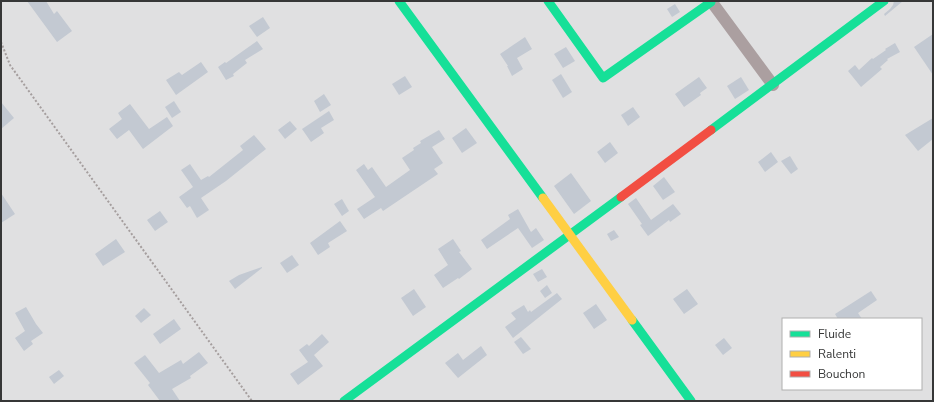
<svg xmlns="http://www.w3.org/2000/svg" width="934" height="402" font-family="'Nunito Sans',sans-serif">
  <style>
    .building { fill: #c3c9d2 }
    .lines { fill: none; stroke-linecap: round; stroke-linejoin: round }
    .path { stroke: #a59e9e; stroke-width: 2; stroke-dasharray: 2 2; stroke-linecap: butt }
    .street { stroke: #ab9fa0; stroke-width: 12 }
    .fast { stroke: #16e098; stroke-width: 9 }
    .slow { stroke: #ffcf43; stroke-width: 9 }
    .jam { stroke: #f24e42; stroke-width: 9 }
  </style>
  <rect width="100%" height="100%" fill="#e0e0e1"/>
  <!-- building -->
  <g class="building">
    <path d="M27 1H46L54 14 57 11 72 31 57 42Z"/>
    <path d="M894 1H903L885 16 884 14 890 9 893 5Z"/>
    <path d="M675 4 680 12 672 17 667 9Z"/>
    <path d="M263 17 270 28 257 37 249 26Z"/>
    <path d="M933 34V75L914 47Z"/>
    <path d="M525 37 532 49 517 58 523 69 512 76 507 66H508L500 54Z"/>
    <path d="M257 41 263 49 245 60 247 63 233 74 234 76 226 80 218 67 225 62 226 63Z"/>
    <path d="M895 43 900 52 887 59 888 60 880 67 882 69 861 87 848 71 855 65 859 70 872 58 873 59 886 50 885 49Z"/>
    <path d="M566 47 575 61 563 68 554 54Z"/>
    <path d="M201 62 208 72 176 95 166 80 179 72 182 75Z"/>
    <path d="M561 74 572 92 563 98 552 80Z"/>
    <path d="M405 76 412 87 399 95 392 84Z"/>
    <path d="M699 77 707 88 700 93 701 95 684 107 675 94Z"/>
    <path d="M741 77 749 90 735 99 727 86Z"/>
    <path d="M324 94 331 105 320 112 314 101Z"/>
    <path d="M174 101 181 112 172 118 165 107Z"/>
    <path d="M1 102 14 118 1 129Z"/>
    <path d="M130 104 149 129 167 117 173 126 143 149 129 130 117 139 109 129 122 119 118 113Z"/>
    <path d="M633 107 640 117 628 126 621 115Z"/>
    <path d="M329 111 334 120 321 128 324 133 311 142 302 129Z"/>
    <path d="M933 118V139L918 151 905 135Z"/>
    <path d="M290 121 297 129 285 139 278 130Z"/>
    <path d="M466 128 477 143 462 153 452 138Z"/>
    <path d="M439 130 445 139 432 147 443 163 434 169 438 174 383 211 381 208 364 219 357 209 375 197 356 170 364 164 368 170 372 167 386 187 410 170 402 158 414 150 413 148 421 143 420 141Z"/>
    <path d="M254 135 266 149 226 181 201 198 209 210 197 218 190 206 187 208 179 197 193 187 181 170 190 164 201 180 208 176 209 177 243 150 240 146Z"/>
    <path d="M610 142 618 153 605 163 597 152Z"/>
    <path d="M771 152 778 162 765 172 758 162Z"/>
    <path d="M790 156 798 169 791 174 781 161Z"/>
    <path d="M571 173 591 201 574 214 554 186Z"/>
    <path d="M664 177 675 192 663 200 653 186Z"/>
    <path d="M1 193 15 214 1 223Z"/>
    <path d="M636 198 651 220 673 204 681 214 670 222 669 220 648 236 640 225 642 224 628 204Z"/>
    <path d="M342 199 349 211 342 216 334 204Z"/>
    <path d="M518 209 531 232 536 228 544 240 532 248 518 228 487 249 481 240 510 219 508 215Z"/>
    <path d="M160 211 168 222 155 231 147 220Z"/>
    <path d="M340 221 347 231 328 243 330 247 318 255 310 243Z"/>
    <path d="M614 230 619 237 611 241 607 234Z"/>
    <path d="M116 239 125 252 103 266 95 254Z"/>
    <path d="M453 239 461 251 459 252 472 269 459 279 458 278 443 288 434 275 448 265 438 249Z"/>
    <path d="M292 255 299 265 287 273 280 263Z"/>
    <path d="M262 267V268L235 289 229 281 239 275Z"/>
    <path d="M542 269 547 277 538 282 533 274Z"/>
    <path d="M547 285 552 293 545 298 540 291Z"/>
    <path d="M414 289 426 307 413 316 401 298Z"/>
    <path d="M687 289 698 304 684 314 673 299Z"/>
    <path d="M871 291 877 300 858 313 862 319H838L835 314Z"/>
    <path d="M557 293 562 299 513 338 505 327 516 319 511 313 524 305 528 312 530 310 531 312Z"/>
    <path d="M596 304 607 320 594 329 583 313Z"/>
    <path d="M26 307 36 324 43 333 31 341 33 344 24 351 15 338 25 331 15 313Z"/>
    <path d="M144 308 151 315 141 323 135 316Z"/>
    <path d="M174 319 181 329 160 344 153 334Z"/>
    <path d="M322 334 329 342 314 355 323 366 298 385 290 374 308 362 299 350 307 344 309 346Z"/>
    <path d="M521 337 531 349 523 354 514 342Z"/>
    <path d="M724 338 732 348 723 355 715 345Z"/>
    <path d="M481 346 487 355 458 378 445 363 458 353 463 360Z"/>
    <path d="M199 352 208 363 190 376 191 378 172 389 180 401H160L148 385 150 383 134 363 145 355 159 373 181 360 183 364Z"/>
    <path d="M59 370 64 376 54 384 49 377Z"/>
  </g>
  <g class="lines">
    <!-- path -->
    <path class="path" d="M1 42 10 65 252 401"/>
    <!-- street -->
    <path class="street" d="M711 1 773 85"/>
    <!-- fast -->
    <g class="fast">
      <path d="M399 1 543 198"/>
      <path d="M548 1 603 78 711 2"/>
      <path d="M711 130 884 1"/>
      <path d="M632 320 691 401"/>
      <path d="M344 401 621 197"/>
    </g>
    <!-- slow -->
    <path class="slow" d="M543 198 632 320"/>
    <!-- jam -->
    <path class="jam" d="M621 197 711 130"/>
  </g>
  <!-- border -->
  <rect width="934" height="402" fill="none" stroke="#363737" stroke-width="4"/>
  <!-- legend -->
  <rect x="782" y="318" width="140" height="72" fill="#ffffff" stroke="#afafaf"/>
  <rect x="790" y="331" width="20" height="6" fill="#16e098" stroke="#afafaf"/>
  <text x="818" y="338" font-size="12" fill="#363737">Fluide</text>
  <rect x="790" y="351" width="20" height="6" fill="#ffcf43" stroke="#afafaf"/>
  <text x="818" y="358" font-size="12" fill="#363737">Ralenti</text>
  <rect x="790" y="371" width="20" height="6" fill="#f24e42" stroke="#afafaf"/>
  <text x="818" y="378" font-size="12" fill="#363737">Bouchon</text>
</svg>
